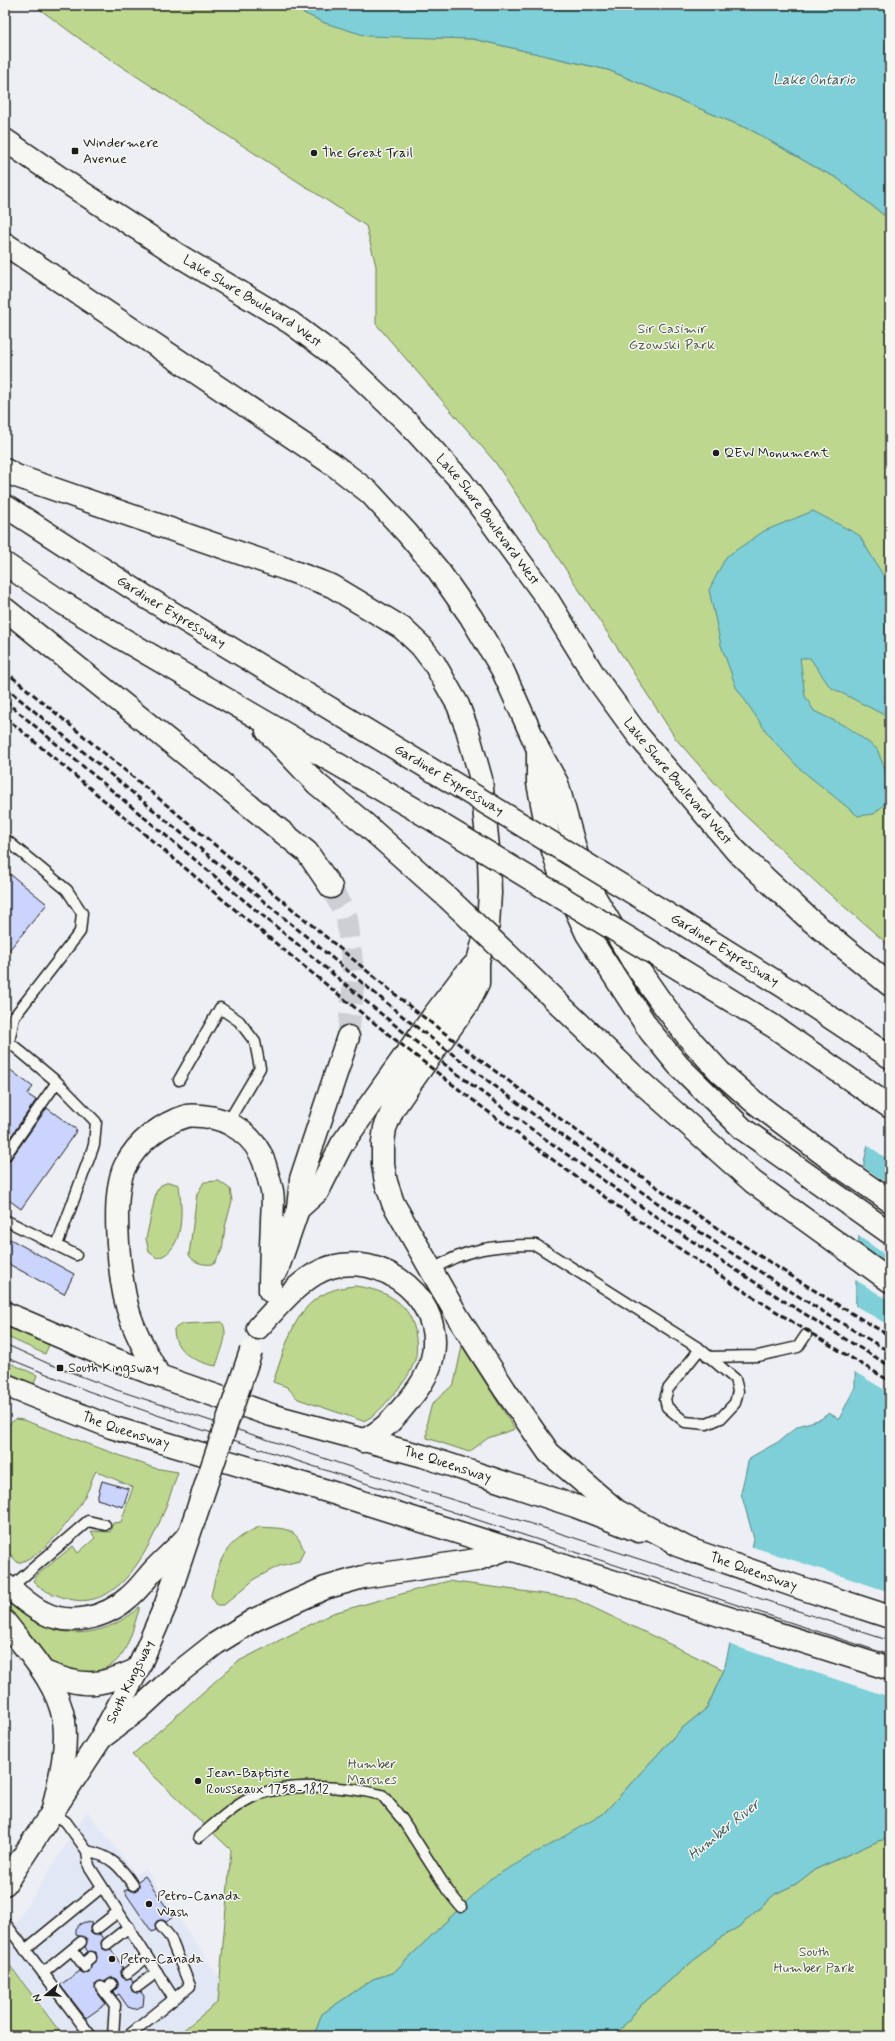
<svg xmlns="http://www.w3.org/2000/svg" width="895" height="2041" font-family="Mynerve,sans-serif">
  <style>
    .built { fill: #e2e7f6 }
    .green { fill: #bdd78e; stroke: #6c7a55 }
    .water { fill: #7ecfd7; stroke: #57878c }
    .pier { fill: #edeff4 }
    .building { fill: #cad4fc; stroke: #1c1c1c }
    .lines { fill: none; stroke-linecap: round; stroke-linejoin: round }
    .motorway-tunnel { stroke: #cecfd4; stroke-width: 22; stroke-dasharray: 22 11; stroke-linecap: butt }
    .service-casing { stroke: #1c1c1c; stroke-width: 13 }
    .tertiary-casing { stroke: #1c1c1c; stroke-width: 25 }
    .secondary-casing { stroke: #1c1c1c; stroke-width: 25 }
    .primary-casing { stroke: #1c1c1c; stroke-width: 25 }
    .trunk-casing { stroke: #1c1c1c; stroke-width: 25 }
    .motorway-casing { stroke: #1c1c1c; stroke-width: 25 }
    .service { stroke: #f6f6f2; stroke-width: 10 }
    .tertiary { stroke: #f6f6f2; stroke-width: 22 }
    .secondary { stroke: #f6f6f2; stroke-width: 22 }
    .primary { stroke: #f6f6f2; stroke-width: 22 }
    .trunk { stroke: #f6f6f2; stroke-width: 22 }
    .motorway { stroke: #f6f6f2; stroke-width: 22 }
    .tram { stroke: #1c1c1c; stroke-width: 1 }
    .rail { stroke: #1c1c1c; stroke-width: 3; stroke-dasharray: 6 3; stroke-linecap: butt }
    .primary-bridge-casing { stroke: #1c1c1c; stroke-width: 25; stroke-linecap: butt }
    .motorway-bridge-casing { stroke: #1c1c1c; stroke-width: 25; stroke-linecap: butt }
    .primary-bridge { stroke: #f6f6f2; stroke-width: 22 }
    .motorway-bridge { stroke: #f6f6f2; stroke-width: 22 }
    .poi-dot { fill: #1c1c1c; stroke: #f6f6f2; stroke-width: 1.5 }
    .labels { text-anchor: middle; dominant-baseline: central; stroke-width: 3; stroke-linejoin: round; paint-order: stroke }
    .poi-label { font-size: 14px; fill: #1c1c1c; stroke: #f6f6f2; text-anchor: start }
    .street-label { font-size: 14px; fill: #1c1c1c; stroke: #f6f6f2 }
    .park-label { font-size: 14px; fill: #4c543e; stroke: #f6f6f2 }
    .water-label { font-size: 15px; font-style: italic; fill: #3e5b5d; stroke: #f6f6f2 }
  </style>
  <rect width="100%" height="100%" fill="#edeff4"/>
  <filter id="ink" filterUnits="userSpaceOnUse"><feTurbulence type="fractalNoise" baseFrequency=".025" numOctaves="2"/><feDisplacementMap in="SourceGraphic" scale="8" xChannelSelector="R" yChannelSelector="G"/><feConvolveMatrix kernelMatrix="1 2 1 2 8 2 1 2 1" color-interpolation-filters="sRGB"/></filter>
  <g filter="url(#ink)">
    <!-- built -->
    <path class="built" d="M87 1811 136 1875 145 1869 220 1979 218 2002 176 2036H63L5 1959V1941Z"/>
    <!-- green -->
    <g class="green">
      <path d="M34 5H287L325 23 406 37 473 39 608 70 753 131 815 167 837 178 890 220V946L819 885 735 806 676 739 626 661 495 462 376 324V266L366 226 84 42Z"/>
      <path d="M219 1181 230 1189 232 1201 225 1227 222 1250 214 1264C204 1265 195 1264 189 1255L197 1194 204 1182Z"/>
      <path d="M169 1182 179 1185C182 1207 186 1251 157 1258L149 1252 146 1239 156 1192 161 1185Z"/>
      <path d="M355 1286C386 1290 413 1303 416 1338 417 1347 417 1357 413 1365 409 1376 400 1387 392 1396 383 1406 376 1416 363 1421L298 1399 287 1387 273 1382C290 1335 297 1290 355 1286Z"/>
      <path d="M222 1322C230 1335 220 1352 216 1366 195 1362 174 1352 174 1329L182 1324Z"/>
      <path d="M5 1324 50 1343 45 1354 5 1336Z"/>
      <path d="M462 1346 515 1429 488 1438 469 1452 427 1438V1421L432 1404 454 1384Z"/>
      <path d="M5 1361 37 1375 34 1384 5 1371Z"/>
      <path d="M16 1419 23 1420 154 1468 178 1472C163 1517 130 1618 65 1598 51 1593 43 1592 33 1581L37 1575 73 1546 78 1553 95 1538 91 1531 110 1532 113 1523 121 1522 133 1487 96 1471C93 1476 91 1482 89 1488 76 1515 47 1554 18 1563L5 1548V1427Z"/>
      <path d="M259 1527C282 1529 296 1525 304 1551L299 1561 279 1566 256 1578 224 1605H217L211 1596C219 1560 223 1543 259 1527Z"/>
      <path d="M448 1581 573 1598 724 1670 707 1708 680 1730 603 1814 461 1907 393 1973 373 1979 322 2014 314 2036H176L218 2002 231 1850 132 1755 237 1662 333 1613Z"/>
      <path d="M12 1604C23 1612 35 1622 48 1627 79 1640 115 1630 139 1607V1610C132 1630 126 1665 101 1669L102 1674C95 1674 87 1676 80 1675 43 1668 29 1638 8 1609V1605Z"/>
      <path d="M890 1838V2036H615L641 2005 720 1938 740 1926 775 1894 796 1884 814 1870 878 1841Z"/>
      <path d="M5 1959 63 2036H5Z"/>
    </g>
    <!-- water -->
    <g class="water">
      <path d="M287 5H890V220L837 178 815 167 753 131 608 70 473 39 367 36 325 23Z"/>
      <path d="M813 511 859 535 890 587V718L830 687 810 658H800L805 696 814 711 849 728 877 749 888 777 889 800 874 814 858 816 799 768 770 737 736 687 721 645 709 590 726 557 764 531Z"/>
      <path d="M890 1047V1838L878 1841 814 1870 796 1884 775 1894 740 1926 720 1938 641 2005 615 2036H314L322 2014 373 1979 393 1973 490 1879 603 1814 680 1730 707 1708 724 1670 754 1539 741 1493 748 1462 751 1457 778 1442 798 1426 821 1419 829 1413 839 1419 855 1387 856 1279 864 1162Z"/>
    </g>
    <!-- pier -->
    <g class="pier">
      <path d="M890 1045V1161L866 1144 888 1047Z"/>
      <path d="M862 1166 890 1185V1258L857 1235Z"/>
      <path d="M857 1247 890 1269V1301L854 1279Z"/>
      <path d="M854 1305 890 1326V1393L853 1371Z"/>
      <path d="M750 1546 890 1592V1697L728 1644Z"/>
    </g>
    <!-- building -->
    <g class="building">
      <path d="M5 870 47 904 5 955Z"/>
      <path d="M5 1066 33 1087 27 1094 36 1100 5 1145Z"/>
      <path d="M47 1108 77 1130 21 1209 5 1197V1162L10 1160Z"/>
      <path d="M10 1239 74 1274 64 1294 5 1262V1248Z"/>
      <path d="M102 1481 129 1489 123 1507 97 1499Z"/>
      <path d="M145 1876 173 1917 166 1922 163 1920 157 1921 155 1924 156 1930 152 1932 124 1891 128 1889 131 1891 136 1890 139 1887 138 1881Z"/>
      <path d="M85 1922 92 1923 90 1927 91 1933 94 1935 100 1934 103 1939 101 1942 102 1948 105 1950 111 1949 123 1968 121 1971 122 1977 125 1979 131 1978 133 1982 131 1987 132 1991 137 1993 141 1992 144 1996 143 2006 134 2009 128 2007 119 1994 116 1996 113 1992 118 1987V1983L115 1978H111L104 1982 100 1981 95 1984 96 1991 106 2004 86 2018 60 1985 80 1971 83 1973 89 1972 91 1965 97 1959 96 1952H88L85 1947 87 1941 86 1938 76 1935V1929L80 1924Z"/>
    </g>
    <g class="lines">
      <!-- motorway-tunnel -->
      <path class="motorway-tunnel" d="M331 887 347 918 354 979 348 1037"/>
      <defs>
        <g id="service">
          <path d="M5 839 67 890 82 913 80 932 14 1017 9 1042"/>
          <path d="M5 1043 9 1042 57 1082 96 1122 94 1145 57 1245"/>
          <path d="M179 1080 220 1008 239 1021 255 1042 260 1068 228 1122"/>
          <path d="M5 1156 57 1082"/>
          <path d="M5 1220 76 1255"/>
          <path d="M431 1271C463 1248 498 1245 536 1245L700 1349 735 1379 738 1391 735 1403 721 1418 707 1424 685 1422 667 1407 665 1399 668 1389 700 1349"/>
          <path d="M708 1357 758 1356 798 1347 806 1335"/>
          <path d="M10 1588 88 1521 105 1525"/>
          <path d="M52 1812 66 1822 87 1851 89 1866 174 1999 128 2036"/>
          <path d="M199 1837C216 1823 234 1805 255 1796 289 1782 347 1786 382 1795L402 1819 448 1891 461 1907"/>
          <path d="M87 1851C111 1856 119 1865 133 1885"/>
          <path d="M5 1923 91 2036"/>
          <path d="M161 1926 170 1937 190 1986 174 1999"/>
          <path d="M96 1929 118 1912"/>
          <path d="M107 1944 129 1927"/>
          <path d="M25 1950 102 1887"/>
          <path d="M72 1950 85 1967"/>
          <path d="M83 1964 91 1957"/>
          <path d="M43 1973 81 1942"/>
          <path d="M127 1973 147 1957"/>
          <path d="M101 1987 115 2005 113 2036"/>
          <path d="M137 1987 157 1972"/>
          <path d="M104 1990 112 1984"/>
        </g>
        <path id="tertiary" d="M5 1884 101 1738 138 1669"/>
        <path id="secondary" d="M5 1313 103 1355 159 1376"/>
        <g id="primary">
          <path d="M277 1270 298 1209"/>
          <path id="s1" d="M270 1291C270 1268 271 1245 272 1222 272 1212 274 1201 272 1191 270 1182 267 1172 264 1162 255 1136 229 1118 202 1116 197 1116 191 1115 187 1116 162 1123 137 1142 125 1166 110 1197 119 1286 131 1319 138 1339 149 1357 159 1376L271 1415 423 1456 575 1506 639 1531"/>
          <path d="M258 1328C275 1310 293 1287 315 1274 368 1243 444 1291 433 1354 430 1374 417 1391 404 1406 391 1422 382 1431 363 1441"/>
          <path id="s2" d="M5 1385 111 1427 327 1491 890 1669"/>
          <path id="s3" d="M677 1545 795 1586 890 1617"/>
          <path d="M5 1585C18 1594 28 1605 42 1612 70 1627 106 1618 129 1597 138 1590 144 1581 152 1572 162 1561 174 1551 184 1540"/>
          <path d="M5 1622C28 1652 58 1683 64 1721 68 1750 59 1781 53 1809"/>
          <path d="M44 1672C83 1688 100 1687 138 1669L166 1604 193 1523"/>
          <path d="M101 1738 138 1710 177 1674 215 1644 254 1620 325 1588 363 1577 476 1560 506 1549"/>
        </g>
        <g id="trunk">
          <path id="s4" d="M5 140 72 186 178 255 291 323 346 364"/>
        </g>
        <g id="motorway">
          <path d="M5 244 334 465 370 493 407 533 438 570 471 617 502 669 538 749 557 783 583 877 632 960 659 999 688 1037 720 1072 753 1101 842 1168 890 1201"/>
          <path id="s5" d="M346 364 408 423 462 482 546 597 594 675 637 734 736 851 809 919 890 985"/>
          <path d="M5 470 16 476 286 569 332 586 402 628 421 646 434 663 458 705 467 729 481 779 489 857 490 893 488 925 478 961V983L467 1005 415 1077 393 1109 385 1128 383 1143V1165L386 1182 393 1203 458 1317 505 1390 549 1453 617 1511 694 1552"/>
          <path id="s6" d="M5 506 146 597 445 778"/>
          <path d="M5 564 63 603 121 638 435 821"/>
          <path d="M5 609 307 852 331 887"/>
          <path d="M267 731 317 784 364 823 448 898"/>
          <path d="M538 750V783L548 834 562 880 587 934 650 1031 678 1065 743 1129 890 1233"/>
          <path id="s7" d="M645 900 786 988 890 1057"/>
          <path d="M507 954 633 1075 753 1182 890 1281"/>
          <path d="M663 959 773 1026 890 1107"/>
          <path d="M298 1209 318 1191 342 1144 434 1015 462 978 478 961"/>
          <path d="M298 1209 301 1179 348 1037"/>
        </g>
      </defs>
      <!-- service casing -->
      <use href="#service" class="service-casing"/>
      <!-- tertiary casing -->
      <use href="#tertiary" class="tertiary-casing"/>
      <!-- secondary casing -->
      <use href="#secondary" class="secondary-casing"/>
      <!-- primary casing -->
      <use href="#primary" class="primary-casing"/>
      <!-- trunk casing -->
      <use href="#trunk" class="trunk-casing"/>
      <!-- motorway casing -->
      <use href="#motorway" class="motorway-casing"/>
      <!-- service -->
      <use href="#service" class="service"/>
      <!-- tertiary -->
      <use href="#tertiary" class="tertiary"/>
      <!-- secondary -->
      <use href="#secondary" class="secondary"/>
      <!-- primary -->
      <use href="#primary" class="primary"/>
      <!-- trunk -->
      <use href="#trunk" class="trunk"/>
      <!-- motorway -->
      <use href="#motorway" class="motorway"/>
      <!-- tram -->
      <g class="tram">
        <path d="M5 1344 47 1363 117 1390 405 1485 538 1526 890 1641"/>
        <path d="M5 1357 88 1391 160 1416 890 1655"/>
      </g>
      <!-- rail -->
      <g class="rail">
        <path d="M5 671 413 1009C566 1126 724 1239 890 1336"/>
        <path d="M5 687 406 1019C561 1137 721 1253 890 1352"/>
        <path d="M5 701C102 782 198 863 296 943 346 985 396 1027 447 1066 589 1174 737 1275 890 1366"/>
        <path d="M5 717C189 871 370 1027 564 1168 669 1244 778 1315 890 1381"/>
      </g>
      <defs>
        <path id="primary-bridge" d="M193 1523 251 1351"/>
        <g id="motorway-bridge">
          <path d="M445 778 645 900"/>
          <path d="M435 821 663 959"/>
          <path d="M448 898 507 954"/>
        </g>
      </defs>
      <!-- primary-bridge casing -->
      <use href="#primary-bridge" class="primary-bridge-casing"/>
      <!-- motorway-bridge casing -->
      <use href="#motorway-bridge" class="motorway-bridge-casing"/>
      <!-- primary-bridge -->
      <use href="#primary-bridge" class="primary-bridge"/>
      <!-- motorway-bridge -->
      <use href="#motorway-bridge" class="motorway-bridge"/>
    </g>
  </g>
  <!-- markers -->
  <g class="poi-dot">
    <rect x="71" y="147" width="8" height="8" rx="2"/>
    <circle cx="314" cy="153" r="4"/>
    <circle cx="716" cy="453" r="4"/>
    <rect x="56" y="1364" width="8" height="8" rx="2"/>
    <circle cx="198" cy="1781" r="4"/>
    <circle cx="149" cy="1904" r="4"/>
    <circle cx="112" cy="1959" r="4"/>
  </g>
  <g class="labels">
    <!-- poi labels -->
    <g class="poi-label">
      <text x="83" y="143">Windermere<tspan x="83" dy="16">Avenue</tspan></text>
      <text x="322" y="153">The Great Trail</text>
      <text x="724" y="453">QEW Monument</text>
      <text x="68" y="1368">South Kingsway</text>
      <text x="206" y="1773">Jean-Baptiste<tspan x="206" dy="16">Rousseaux 1758-1812</tspan></text>
      <text x="157" y="1896">Petro-Canada<tspan x="157" dy="16">Wash</tspan></text>
      <text x="120" y="1959">Petro-Canada</text>
    </g>
    <!-- street labels -->
    <g class="street-label">
      <text stroke="none"><textPath href="#s4" startOffset="295">Lake Shore Boulevard West</textPath></text>
      <text stroke="none"><textPath href="#s5" startOffset="211">Lake Shore Boulevard West</textPath></text>
      <text stroke="none"><textPath href="#s6" startOffset="197">Gardiner Expressway</textPath></text>
      <text transform="translate(449 780) rotate(31)">Gardiner Expressway</text>
      <text stroke="none"><textPath href="#s5" startOffset="535">Lake Shore Boulevard West</textPath></text>
      <text stroke="none"><textPath href="#s7" startOffset="94">Gardiner Expressway</textPath></text>
      <text stroke="none"><textPath href="#s2" startOffset="129">The Queensway</textPath></text>
      <text stroke="none"><textPath href="#s1" startOffset="829">The Queensway</textPath></text>
      <text stroke="none"><textPath href="#s3" startOffset="81">The Queensway</textPath></text>
      <text transform="translate(130 1682) rotate(-64)">South Kingsway</text>
    </g>
    <!-- park labels -->
    <g class="park-label">
      <text x="672" y="329">Sir Casimir<tspan x="672" dy="16">Gzowski Park</tspan></text>
      <text x="372" y="1764">Humber<tspan x="372" dy="16">Marshes</tspan></text>
      <text x="814" y="1952">South<tspan x="814" dy="16">Humber Park</tspan></text>
    </g>
    <!-- water labels -->
    <g class="water-label">
      <text x="814" y="80">Lake Ontario</text>
      <text transform="translate(724 1830) rotate(-39)">Humber River</text>
    </g>
  </g>
  <!-- margin -->
  <rect width="895" height="2041" fill="none" stroke="#f6f6f2" stroke-width="20"/>
  <rect x="10" y="10" width="875" height="2021" fill="none" stroke="#1c1c1c" stroke-width="1.5" filter="url(#ink)"/>
  <!-- north arrow -->
  <g transform="translate(46 1995) rotate(251)" stroke="#f6f6f2" stroke-width="3" paint-order="stroke">
  <path d="M0-3L7 15L0 10L-7 15Z" fill="#1c1c1c"/>
  <text y="-6" font-size="11" font-weight="bold" text-anchor="middle" fill="#1c1c1c">N</text>
  </g>
</svg>
